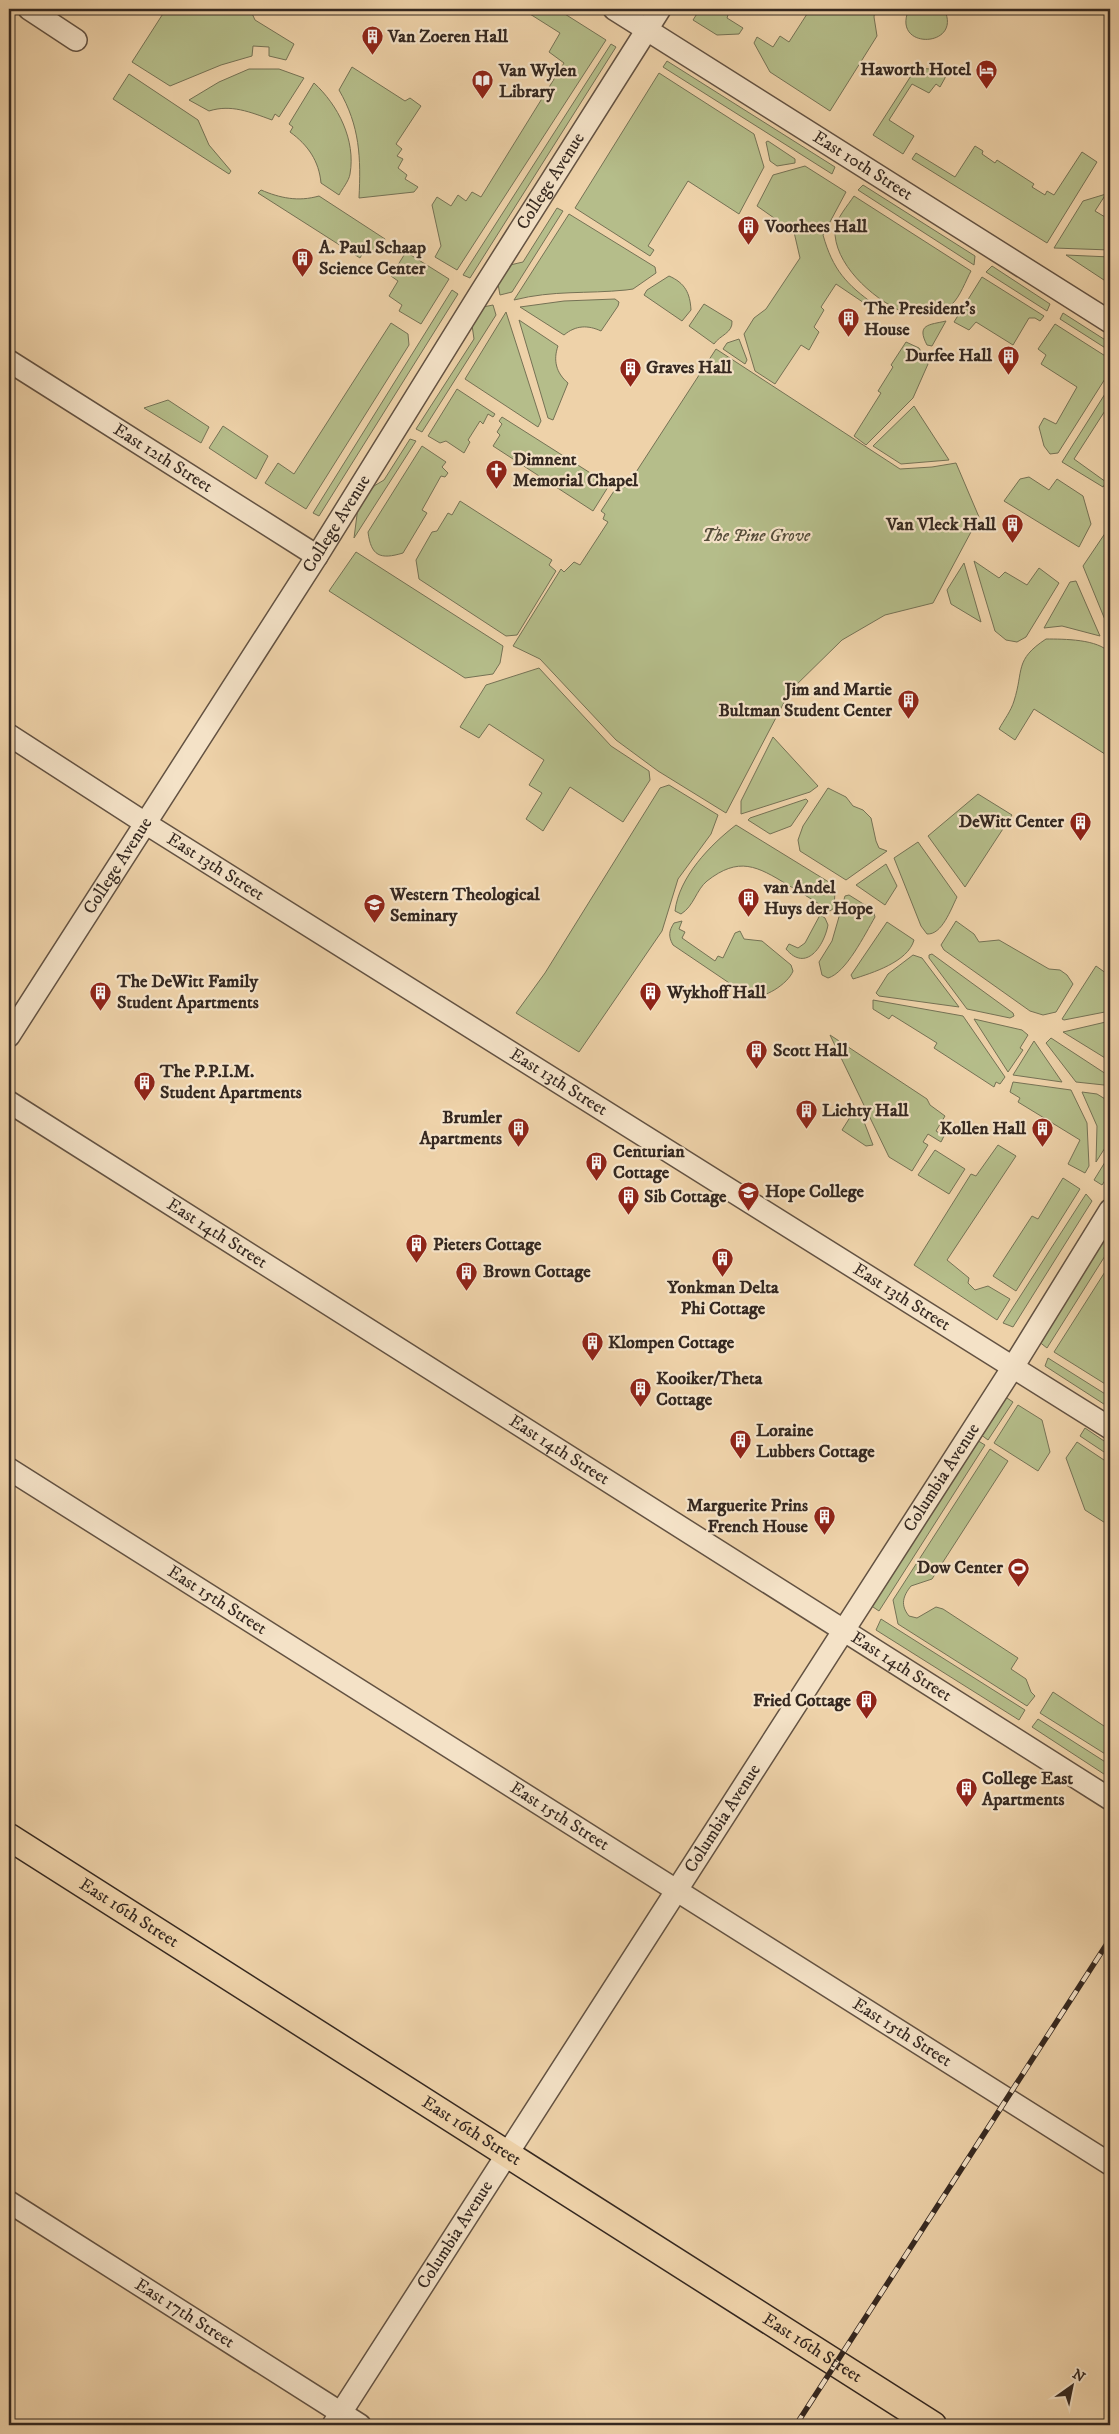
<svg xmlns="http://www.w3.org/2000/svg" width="1119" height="2434" font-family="'IM FELL DW Pica',serif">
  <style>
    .green { fill: #b5bd8a; stroke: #757255 }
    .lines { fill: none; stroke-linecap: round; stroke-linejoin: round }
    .minor-casing { stroke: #635242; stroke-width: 24 }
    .major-casing { stroke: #352820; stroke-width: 29 }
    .minor { stroke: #f4e2c7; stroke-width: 21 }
    .major { stroke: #eed2a9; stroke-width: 26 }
    .rail-casing { stroke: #352820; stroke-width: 5.5 }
    .rail { stroke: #f4e2c7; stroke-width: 4; stroke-dasharray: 11; stroke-linecap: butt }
    .labels { text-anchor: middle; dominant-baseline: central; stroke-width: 4.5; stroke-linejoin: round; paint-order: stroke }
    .poi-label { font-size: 18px; font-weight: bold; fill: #352820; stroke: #f4e2c7; text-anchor: start }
    .street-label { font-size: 18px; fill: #352820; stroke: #f4e2c7 }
    .park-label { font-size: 18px; font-style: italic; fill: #554d3a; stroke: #f4e2c7 }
  </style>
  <rect width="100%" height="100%" fill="#eed2a9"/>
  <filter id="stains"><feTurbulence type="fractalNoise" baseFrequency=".004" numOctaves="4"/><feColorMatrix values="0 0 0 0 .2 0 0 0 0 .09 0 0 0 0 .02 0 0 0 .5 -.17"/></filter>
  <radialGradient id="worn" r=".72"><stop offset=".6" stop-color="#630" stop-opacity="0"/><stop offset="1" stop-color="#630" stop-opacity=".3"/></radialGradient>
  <!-- green -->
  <g class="green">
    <path d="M166 9H250L255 20 294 44 286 60 269 56V47L253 46 252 56 221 65 170 86 132 62Z"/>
    <path d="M522 9H557L606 40 457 270 435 257 441 246 432 205 437 197 451 206 458 195 466 201 472 192 481 197 564 63 549 52 560 33Z"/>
    <path d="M700 9H730L727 18 743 28 739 34 717 35 693 20Z"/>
    <path d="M800 9H875L874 17 877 36 830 111 770 72 754 43 757 37 773 47 780 36 789 42 807 14Z"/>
    <path d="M909 9H944C964 48 890 51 909 9Z"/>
    <path d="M611 44 616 47 470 278 463 275Z"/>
    <path d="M667 61 835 167 832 174 663 67Z"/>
    <path d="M945 65 950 69 940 87 936 84 929 93 912 84 889 120 914 136 903 154 873 135 916 68 931 69Z"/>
    <path d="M352 67 405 101 410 98 421 106 396 144 402 149 397 156 403 159 398 168 407 175 405 179 418 187 414 192 359 198C361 158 360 126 339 90Z"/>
    <path d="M249 69H279L304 78 279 117 275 114 272 120C250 112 231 104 209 111L189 100 219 82Z"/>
    <path d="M659 73 754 134 764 167 739 214 688 181 648 246 654 250 650 256 575 208Z"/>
    <path d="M129 74 198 120 209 145 231 171 229 174 113 99Z"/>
    <path d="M314 83C338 105 356 140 350 174 349 181 342 189 339 195L321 183C319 161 308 145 290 132L293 127 289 124Z"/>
    <path d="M768 141 795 159V163L777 166 770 161 766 142Z"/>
    <path d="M975 146 983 151 982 154 995 163 997 160 1034 184 1032 187 1045 195 1047 191 1054 195 1082 152 1097 162 1047 243 912 159 916 153 955 177Z"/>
    <path d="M805 166 846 192 823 235C833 270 846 284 875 305L873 309 836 284 821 307 824 310 814 327 819 332 809 350 801 345 775 384 755 371 744 334 754 318 766 309 800 258 794 232 757 206 773 175Z"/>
    <path d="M863 185 975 256 974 265 858 190Z"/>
    <path d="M261 190C280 198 298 202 319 196L385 239 377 253 366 247 360 258 258 193Z"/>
    <path d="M1106 194 1095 211 1110 220V250L1054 248 1083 201Z"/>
    <path d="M854 196 971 271C966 280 960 297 952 304 940 314 916 318 901 311 872 298 833 263 835 229 836 219 848 205 854 196Z"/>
    <path d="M557 208 563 211 512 292 500 295 498 284 510 265 523 262Z"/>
    <path d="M569 214 655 267 656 273 633 289 626 290C587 294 553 290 514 300Z"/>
    <path d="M406 252 449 279 421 324 399 311 402 305 389 296 398 281 391 276Z"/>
    <path d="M1066 255 1110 257V284Z"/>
    <path d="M992 266 1050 304 1047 311 986 272Z"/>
    <path d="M669 276C685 283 690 293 691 310L682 321 644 295 647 290Z"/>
    <path d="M982 277 1044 316 1040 321 1035 318H1029L1013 345 976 322 969 330 954 322Z"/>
    <path d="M452 290 458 294 319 516 313 513Z"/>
    <path d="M615 299 619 302 618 306 601 331C588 325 576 325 564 335L520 307 564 301Z"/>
    <path d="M704 304 732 321C733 333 720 335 714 344L689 326Z"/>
    <path d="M493 305 496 315 422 432 416 429 474 339 472 325 483 307Z"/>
    <path d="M506 312 541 421 538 427 465 379Z"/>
    <path d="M1063 313 1110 343V351L1060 319Z"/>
    <path d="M519 320 558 346C553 360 556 373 568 383L553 420 548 418Z"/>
    <path d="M946 321 932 346 927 345C916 324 929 325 946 321Z"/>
    <path d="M391 323 408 334 409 345 306 509 265 483 278 463 294 474Z"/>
    <path d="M1055 324 1110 359V371L1058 453 1050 454 1044 446 1039 427 1044 418 1056 424 1077 387 1041 364 1046 355 1038 349Z"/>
    <path d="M739 339 747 360 745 364 723 349 727 343Z"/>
    <path d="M906 342 919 348 928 364 913 398 866 445 854 436 881 393 878 391 893 367 891 365Z"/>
    <path d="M716 349 900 469 932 467 956 463 979 517 933 603 885 615 842 640 790 691 726 813 658 771 616 740 540 659 513 646 561 569 564 572 574 562 580 565 608 522 603 519 605 514 601 511 614 491 627 486Z"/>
    <path d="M1110 386V403L1074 459 1106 482 1103 487 1062 462Z"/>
    <path d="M457 389 495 414 493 417 488 414 483 424 480 421 468 440 470 442 464 453 446 441 440 443 428 436Z"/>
    <path d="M168 400 209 427 201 443 144 408Z"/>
    <path d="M914 406 949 460 901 464 873 446Z"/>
    <path d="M502 417 603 481 608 487 593 511 493 446 500 435 497 432 502 424 499 421Z"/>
    <path d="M223 426 268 456 256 479 209 448Z"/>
    <path d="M410 439 416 441 354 538 358 507 374 486 384 480Z"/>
    <path d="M422 446 446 462 442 467 448 473 445 477 441 476 422 510 427 513 403 553C380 560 371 556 368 532Z"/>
    <path d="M1029 477 1049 490 1057 479 1083 496 1091 524 1079 547 1004 501 1020 479Z"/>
    <path d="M460 501 552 560 549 565 556 571 517 635 506 636 419 579 416 560 432 532 437 531 448 513 452 515Z"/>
    <path d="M1110 526V632L1083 566Z"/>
    <path d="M356 552 503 646 500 663 493 674 465 678 329 591Z"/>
    <path d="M974 561 999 578 1005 572 1027 585 1039 568 1059 583 1026 637 1017 642 1006 640 995 631Z"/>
    <path d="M964 563 981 622 951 604 947 590Z"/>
    <path d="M1076 581 1100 636 1062 626 1044 628 1070 582Z"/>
    <path d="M1046 639C1064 639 1098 639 1110 653V752L1108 756 1034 709 1015 740 999 729C1004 720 1011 711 1014 701 1024 670 1014 660 1046 639Z"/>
    <path d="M539 668 611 746 649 771 650 780 623 822 570 787 543 831 526 819 542 793 529 785 544 760 489 724 479 738 460 727 486 685Z"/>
    <path d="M773 737 818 786 810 792 741 814V801Z"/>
    <path d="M669 785 718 815 711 834 678 879 662 931 579 1052 516 1013 545 973 660 788Z"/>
    <path d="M828 788 846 797 853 806 863 810 871 818 876 841 879 848 887 851 846 880 800 851 798 840 803 826Z"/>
    <path d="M978 794 1012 815 965 887 928 836Z"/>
    <path d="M806 799 808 801 791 826 770 834 748 820 750 818Z"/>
    <path d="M736 825 832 884 835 892 834 908 830 911C816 902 802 893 788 885 757 866 739 856 707 881 696 890 694 906 681 914L675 911C679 877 710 845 736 825Z"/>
    <path d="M918 842 957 897C951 909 942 935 927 934L921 926 894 858Z"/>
    <path d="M886 864 897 886 885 905 856 885Z"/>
    <path d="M849 895 873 910 875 917C865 934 846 973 828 978L822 975 819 962 832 941 845 896Z"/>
    <path d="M820 915 825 918 828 925C824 946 806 973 786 949L789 944 798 948 805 943Z"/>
    <path d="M682 921 679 929 685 932 682 938 715 961 718 956 723 958 735 933 740 931 744 939 762 941 791 965 793 971C788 984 764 999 750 997L673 945C668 936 669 931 674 923Z"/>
    <path d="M956 921 974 934 979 942 999 940 1049 969 1060 970 1067 975 1073 984 1056 1012 1043 1015 1030 1011 944 950 941 945Z"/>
    <path d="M887 922 914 940C908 962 872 973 853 979L851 975Z"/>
    <path d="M932 954 1013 1013 1014 1016 1010 1018 967 1009 929 958V955Z"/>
    <path d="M913 955 922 958 959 1007 879 996 876 993 888 974Z"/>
    <path d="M1096 966 1110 976V1011L1064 1020 1062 1019Z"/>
    <path d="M873 1000 963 1016 1005 1077 1000 1084 996 1082 994 1087 934 1048 937 1043 892 1015 889 1019 873 1009Z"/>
    <path d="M974 1019 1022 1030 1028 1035 1020 1048 1023 1050 1008 1072Z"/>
    <path d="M1110 1021V1061L1063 1032Z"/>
    <path d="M830 1035 927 1099 930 1105 945 1116 936 1131 944 1136 941 1142 928 1134 923 1142 928 1145 912 1171 889 1157Z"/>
    <path d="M1051 1038 1106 1074 1107 1081 1104 1085 1076 1082 1046 1043Z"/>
    <path d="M1034 1041 1062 1082 1013 1075Z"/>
    <path d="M1013 1082 1071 1090 1087 1123 1089 1166 1085 1173 1068 1164 1080 1140 1018 1102 1020 1098 1010 1092Z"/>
    <path d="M1082 1092 1097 1094 1110 1102V1140L1096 1162 1097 1126Z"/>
    <path d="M854 1111 861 1114 873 1145 866 1146 842 1130Z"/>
    <path d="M998 1145 1016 1156 947 1260 969 1278 968 1283 975 1290 988 1286 1010 1299 997 1320 914 1265 971 1174 976 1176Z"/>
    <path d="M935 1150 965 1169 949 1194 918 1175Z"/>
    <path d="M1110 1154V1173L1102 1185 1094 1180Z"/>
    <path d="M1063 1178 1080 1189 1016 1291 993 1276 1032 1216 1038 1219Z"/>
    <path d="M1086 1194 1092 1201 1013 1327 1003 1323Z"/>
    <path d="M1110 1228V1248L1047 1348 1038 1341Z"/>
    <path d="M1110 1264V1387L1054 1352Z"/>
    <path d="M1048 1358 1110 1397V1408L1045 1366Z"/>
    <path d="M1004 1396 1013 1402 988 1440 980 1434Z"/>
    <path d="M1018 1405 1042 1420 1050 1452 1038 1471 994 1443Z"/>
    <path d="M1085 1428 1110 1445V1456L1080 1436Z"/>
    <path d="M975 1439 985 1445 879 1611 870 1605Z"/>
    <path d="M1077 1442 1110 1464V1526L1085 1510 1066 1458Z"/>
    <path d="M990 1449 1008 1461 932 1579 911 1586C903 1596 900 1605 909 1616L917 1618 936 1607 943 1609 1018 1658 1011 1669 1026 1679 1031 1692 1035 1696 1027 1706 898 1624 893 1600Z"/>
    <path d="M881 1619 1025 1710 1019 1720 876 1630Z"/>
    <path d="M1053 1692 1110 1730V1757L1040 1713Z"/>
    <path d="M1038 1719 1110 1765V1778L1032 1727Z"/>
  </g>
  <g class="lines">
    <defs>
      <g id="minor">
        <path d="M29 9 76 40"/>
        <path id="s1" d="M614 9 1110 322"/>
        <path id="s2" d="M9 361 317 556"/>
        <path id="s3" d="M9 735 145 823 1110 1428"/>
        <path id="s4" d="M9 1036 317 556 482 290 660 9"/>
        <path id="s5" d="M9 1102 1110 1799"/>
        <path id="s6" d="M9 1469 1110 2164"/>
        <path id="s7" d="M9 2202 360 2425"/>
        <path id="s8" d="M333 2425 1013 1367 1110 1210"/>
      </g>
      <g id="major">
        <path id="s9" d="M9 1837 933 2425"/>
      </g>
    </defs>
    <!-- minor casing -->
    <use href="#minor" class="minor-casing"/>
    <!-- major casing -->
    <use href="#major" class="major-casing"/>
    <!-- minor -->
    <use href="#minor" class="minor"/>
    <!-- major -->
    <use href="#major" class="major"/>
    <defs>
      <path id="rail" d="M796 2425 1110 1939"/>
    </defs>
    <!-- rail casing -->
    <use href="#rail" class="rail-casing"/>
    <!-- rail -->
    <use href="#rail" class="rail"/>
  </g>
  <!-- icons -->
  <defs>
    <symbol id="building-pin" viewBox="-11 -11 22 30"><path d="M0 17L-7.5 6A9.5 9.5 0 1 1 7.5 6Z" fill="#8f2418" stroke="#f4e2c7"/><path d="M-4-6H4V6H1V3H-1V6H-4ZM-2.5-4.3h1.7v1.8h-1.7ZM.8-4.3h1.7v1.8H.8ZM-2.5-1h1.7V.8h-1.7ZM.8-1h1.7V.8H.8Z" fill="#fff"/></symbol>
    <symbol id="hotel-pin" viewBox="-11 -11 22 30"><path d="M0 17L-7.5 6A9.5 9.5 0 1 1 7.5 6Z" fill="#8f2418" stroke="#f4e2c7"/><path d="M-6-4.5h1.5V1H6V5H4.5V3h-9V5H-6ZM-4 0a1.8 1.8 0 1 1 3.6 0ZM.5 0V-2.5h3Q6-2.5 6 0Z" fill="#fff"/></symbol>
    <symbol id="library-pin" viewBox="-11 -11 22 30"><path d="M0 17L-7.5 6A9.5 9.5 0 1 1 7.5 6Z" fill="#8f2418" stroke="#f4e2c7"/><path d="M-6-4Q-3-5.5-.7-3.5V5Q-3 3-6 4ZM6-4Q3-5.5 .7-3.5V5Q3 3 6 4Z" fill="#fff"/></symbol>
    <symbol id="church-pin" viewBox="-11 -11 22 30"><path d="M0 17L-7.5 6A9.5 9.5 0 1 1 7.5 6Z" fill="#8f2418" stroke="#f4e2c7"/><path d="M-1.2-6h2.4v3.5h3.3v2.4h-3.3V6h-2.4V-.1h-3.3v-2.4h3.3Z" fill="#fff"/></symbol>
    <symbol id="university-pin" viewBox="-11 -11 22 30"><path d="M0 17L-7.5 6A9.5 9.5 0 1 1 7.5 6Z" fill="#8f2418" stroke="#f4e2c7"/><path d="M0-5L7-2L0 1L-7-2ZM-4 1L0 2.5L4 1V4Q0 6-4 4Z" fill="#fff"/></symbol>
    <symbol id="stadium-pin" viewBox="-11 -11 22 30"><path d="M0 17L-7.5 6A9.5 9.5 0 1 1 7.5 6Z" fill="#8f2418" stroke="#f4e2c7"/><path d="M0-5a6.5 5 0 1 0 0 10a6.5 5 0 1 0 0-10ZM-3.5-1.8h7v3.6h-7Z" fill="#fff"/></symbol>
  </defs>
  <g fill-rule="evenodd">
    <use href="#building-pin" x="360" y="24" width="25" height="34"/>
    <use href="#hotel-pin" x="974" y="58" width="25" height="34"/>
    <use href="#library-pin" x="470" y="68" width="25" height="34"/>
    <use href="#building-pin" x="736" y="214" width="25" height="34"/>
    <use href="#building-pin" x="290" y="246" width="25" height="34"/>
    <use href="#building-pin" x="836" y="306" width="25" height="34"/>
    <use href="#building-pin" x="996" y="344" width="25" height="34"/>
    <use href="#building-pin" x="618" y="356" width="25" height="34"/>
    <use href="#church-pin" x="484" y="458" width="25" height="34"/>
    <use href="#building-pin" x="1000" y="512" width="25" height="34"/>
    <use href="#building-pin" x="896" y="688" width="25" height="34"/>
    <use href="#building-pin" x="1068" y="810" width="25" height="34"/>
    <use href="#building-pin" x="736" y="886" width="25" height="34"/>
    <use href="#university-pin" x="362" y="892" width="25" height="34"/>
    <use href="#building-pin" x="88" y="980" width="25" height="34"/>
    <use href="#building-pin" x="638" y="980" width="25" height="34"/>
    <use href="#building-pin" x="744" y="1038" width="25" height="34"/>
    <use href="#building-pin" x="132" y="1070" width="25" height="34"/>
    <use href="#building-pin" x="794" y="1098" width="25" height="34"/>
    <use href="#building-pin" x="506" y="1116" width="25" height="34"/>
    <use href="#building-pin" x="1030" y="1116" width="25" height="34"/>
    <use href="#building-pin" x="584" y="1150" width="25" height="34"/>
    <use href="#university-pin" x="736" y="1180" width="25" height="34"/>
    <use href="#building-pin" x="616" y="1184" width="25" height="34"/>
    <use href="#building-pin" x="404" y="1232" width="25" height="34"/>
    <use href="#building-pin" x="710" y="1246" width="25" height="34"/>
    <use href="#building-pin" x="454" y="1260" width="25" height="34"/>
    <use href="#building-pin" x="580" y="1330" width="25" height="34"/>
    <use href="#building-pin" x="628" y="1376" width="25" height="34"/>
    <use href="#building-pin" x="728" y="1428" width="25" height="34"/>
    <use href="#building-pin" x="812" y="1504" width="25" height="34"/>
    <use href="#stadium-pin" x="1006" y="1556" width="25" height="34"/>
    <use href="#building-pin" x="854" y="1688" width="25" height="34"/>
    <use href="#building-pin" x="954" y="1776" width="25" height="34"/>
  </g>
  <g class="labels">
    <!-- poi labels -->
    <g class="poi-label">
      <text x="388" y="37">Van Zoeren Hall</text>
      <text x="971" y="70" text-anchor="end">Haworth Hotel</text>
      <text x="499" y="71">Van Wylen<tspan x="499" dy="21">Library</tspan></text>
      <text x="765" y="227">Voorhees Hall</text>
      <text x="319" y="248">A. Paul Schaap<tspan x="319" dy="21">Science Center</tspan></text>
      <text x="864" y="309">The President's<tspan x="864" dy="21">House</tspan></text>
      <text x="992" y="356" text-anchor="end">Durfee Hall</text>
      <text x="646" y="368">Graves Hall</text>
      <text x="513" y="460">Dimnent<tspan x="513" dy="21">Memorial Chapel</tspan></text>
      <text x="996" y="525" text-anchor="end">Van Vleck Hall</text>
      <text x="892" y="690" text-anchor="end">Jim and Martie<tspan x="892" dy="21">Bultman Student Center</tspan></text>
      <text x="1064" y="822" text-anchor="end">DeWitt Center</text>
      <text x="764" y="888">van Andel<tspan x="764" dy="21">Huys der Hope</tspan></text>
      <text x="390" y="895">Western Theological<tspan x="390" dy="21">Seminary</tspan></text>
      <text x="117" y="982">The DeWitt Family<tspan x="117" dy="21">Student Apartments</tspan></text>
      <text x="667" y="993">Wykhoff Hall</text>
      <text x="773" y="1051">Scott Hall</text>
      <text x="160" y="1072">The P.P.I.M.<tspan x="160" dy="21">Student Apartments</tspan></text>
      <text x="822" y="1111">Lichty Hall</text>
      <text x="502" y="1118" text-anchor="end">Brumler<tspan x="502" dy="21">Apartments</tspan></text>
      <text x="1026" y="1129" text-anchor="end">Kollen Hall</text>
      <text x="613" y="1152">Centurian<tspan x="613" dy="21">Cottage</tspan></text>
      <text x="765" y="1192">Hope College</text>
      <text x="644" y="1197">Sib Cottage</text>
      <text x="433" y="1245">Pieters Cottage</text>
      <text x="483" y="1272">Brown Cottage</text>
      <text x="723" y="1288" text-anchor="middle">Yonkman Delta<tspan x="723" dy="21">Phi Cottage</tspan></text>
      <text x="608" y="1343">Klompen Cottage</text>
      <text x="656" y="1379">Kooiker/Theta<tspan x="656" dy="21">Cottage</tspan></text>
      <text x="756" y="1431">Loraine<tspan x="756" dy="21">Lubbers Cottage</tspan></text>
      <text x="808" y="1506" text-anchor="end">Marguerite Prins<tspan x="808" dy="21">French House</tspan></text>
      <text x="1003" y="1568" text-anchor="end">Dow Center</text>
      <text x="851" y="1701" text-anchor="end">Fried Cottage</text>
      <text x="982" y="1779">College East<tspan x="982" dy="21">Apartments</tspan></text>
    </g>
    <!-- street labels -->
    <g class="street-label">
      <text stroke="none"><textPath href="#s1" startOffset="294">East 10th Street</textPath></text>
      <text stroke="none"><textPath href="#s4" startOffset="1012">College Avenue</textPath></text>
      <text stroke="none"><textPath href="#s2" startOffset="182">East 12th Street</textPath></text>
      <text stroke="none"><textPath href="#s4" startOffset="608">College Avenue</textPath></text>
      <text stroke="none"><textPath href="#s4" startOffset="202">College Avenue</textPath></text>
      <text stroke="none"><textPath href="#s3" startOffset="245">East 13th Street</textPath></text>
      <text stroke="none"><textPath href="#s3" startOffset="650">East 13th Street</textPath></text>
      <text stroke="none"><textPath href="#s5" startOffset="246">East 14th Street</textPath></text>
      <text stroke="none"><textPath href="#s3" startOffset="1055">East 13th Street</textPath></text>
      <text stroke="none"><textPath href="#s5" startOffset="651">East 14th Street</textPath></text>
      <text stroke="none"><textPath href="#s8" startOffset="1126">Columbia Avenue</textPath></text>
      <text stroke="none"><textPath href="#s6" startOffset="246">East 15th Street</textPath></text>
      <text stroke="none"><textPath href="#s5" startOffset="1056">East 14th Street</textPath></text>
      <text stroke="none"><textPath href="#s6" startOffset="651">East 15th Street</textPath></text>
      <text stroke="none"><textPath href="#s8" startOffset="721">Columbia Avenue</textPath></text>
      <text stroke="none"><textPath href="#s9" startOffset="142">East 16th Street</textPath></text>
      <text stroke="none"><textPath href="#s6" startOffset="1056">East 15th Street</textPath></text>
      <text stroke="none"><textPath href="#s9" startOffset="548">East 16th Street</textPath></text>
      <text stroke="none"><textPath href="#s8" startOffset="226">Columbia Avenue</textPath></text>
      <text stroke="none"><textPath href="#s7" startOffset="208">East 17th Street</textPath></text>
      <text stroke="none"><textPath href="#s9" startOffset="952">East 16th Street</textPath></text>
    </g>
    <!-- park labels -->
    <g class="park-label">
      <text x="756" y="536">The Pine Grove</text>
    </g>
  </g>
  <!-- margin -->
  <rect width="1119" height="2434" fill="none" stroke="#eed2a9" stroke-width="30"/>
  <rect x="10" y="10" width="1099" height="2414" fill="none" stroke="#352820" stroke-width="2.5"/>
  <rect x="15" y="15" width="1089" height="2404" fill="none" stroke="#352820"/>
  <!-- north arrow -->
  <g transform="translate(1072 2386) rotate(33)" stroke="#f4e2c7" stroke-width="4" paint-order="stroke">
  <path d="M0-4L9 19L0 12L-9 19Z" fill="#352820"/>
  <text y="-8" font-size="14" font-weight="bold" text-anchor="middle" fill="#352820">N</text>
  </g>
  <rect width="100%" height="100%" filter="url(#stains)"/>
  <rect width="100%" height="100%" fill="url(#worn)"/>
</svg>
